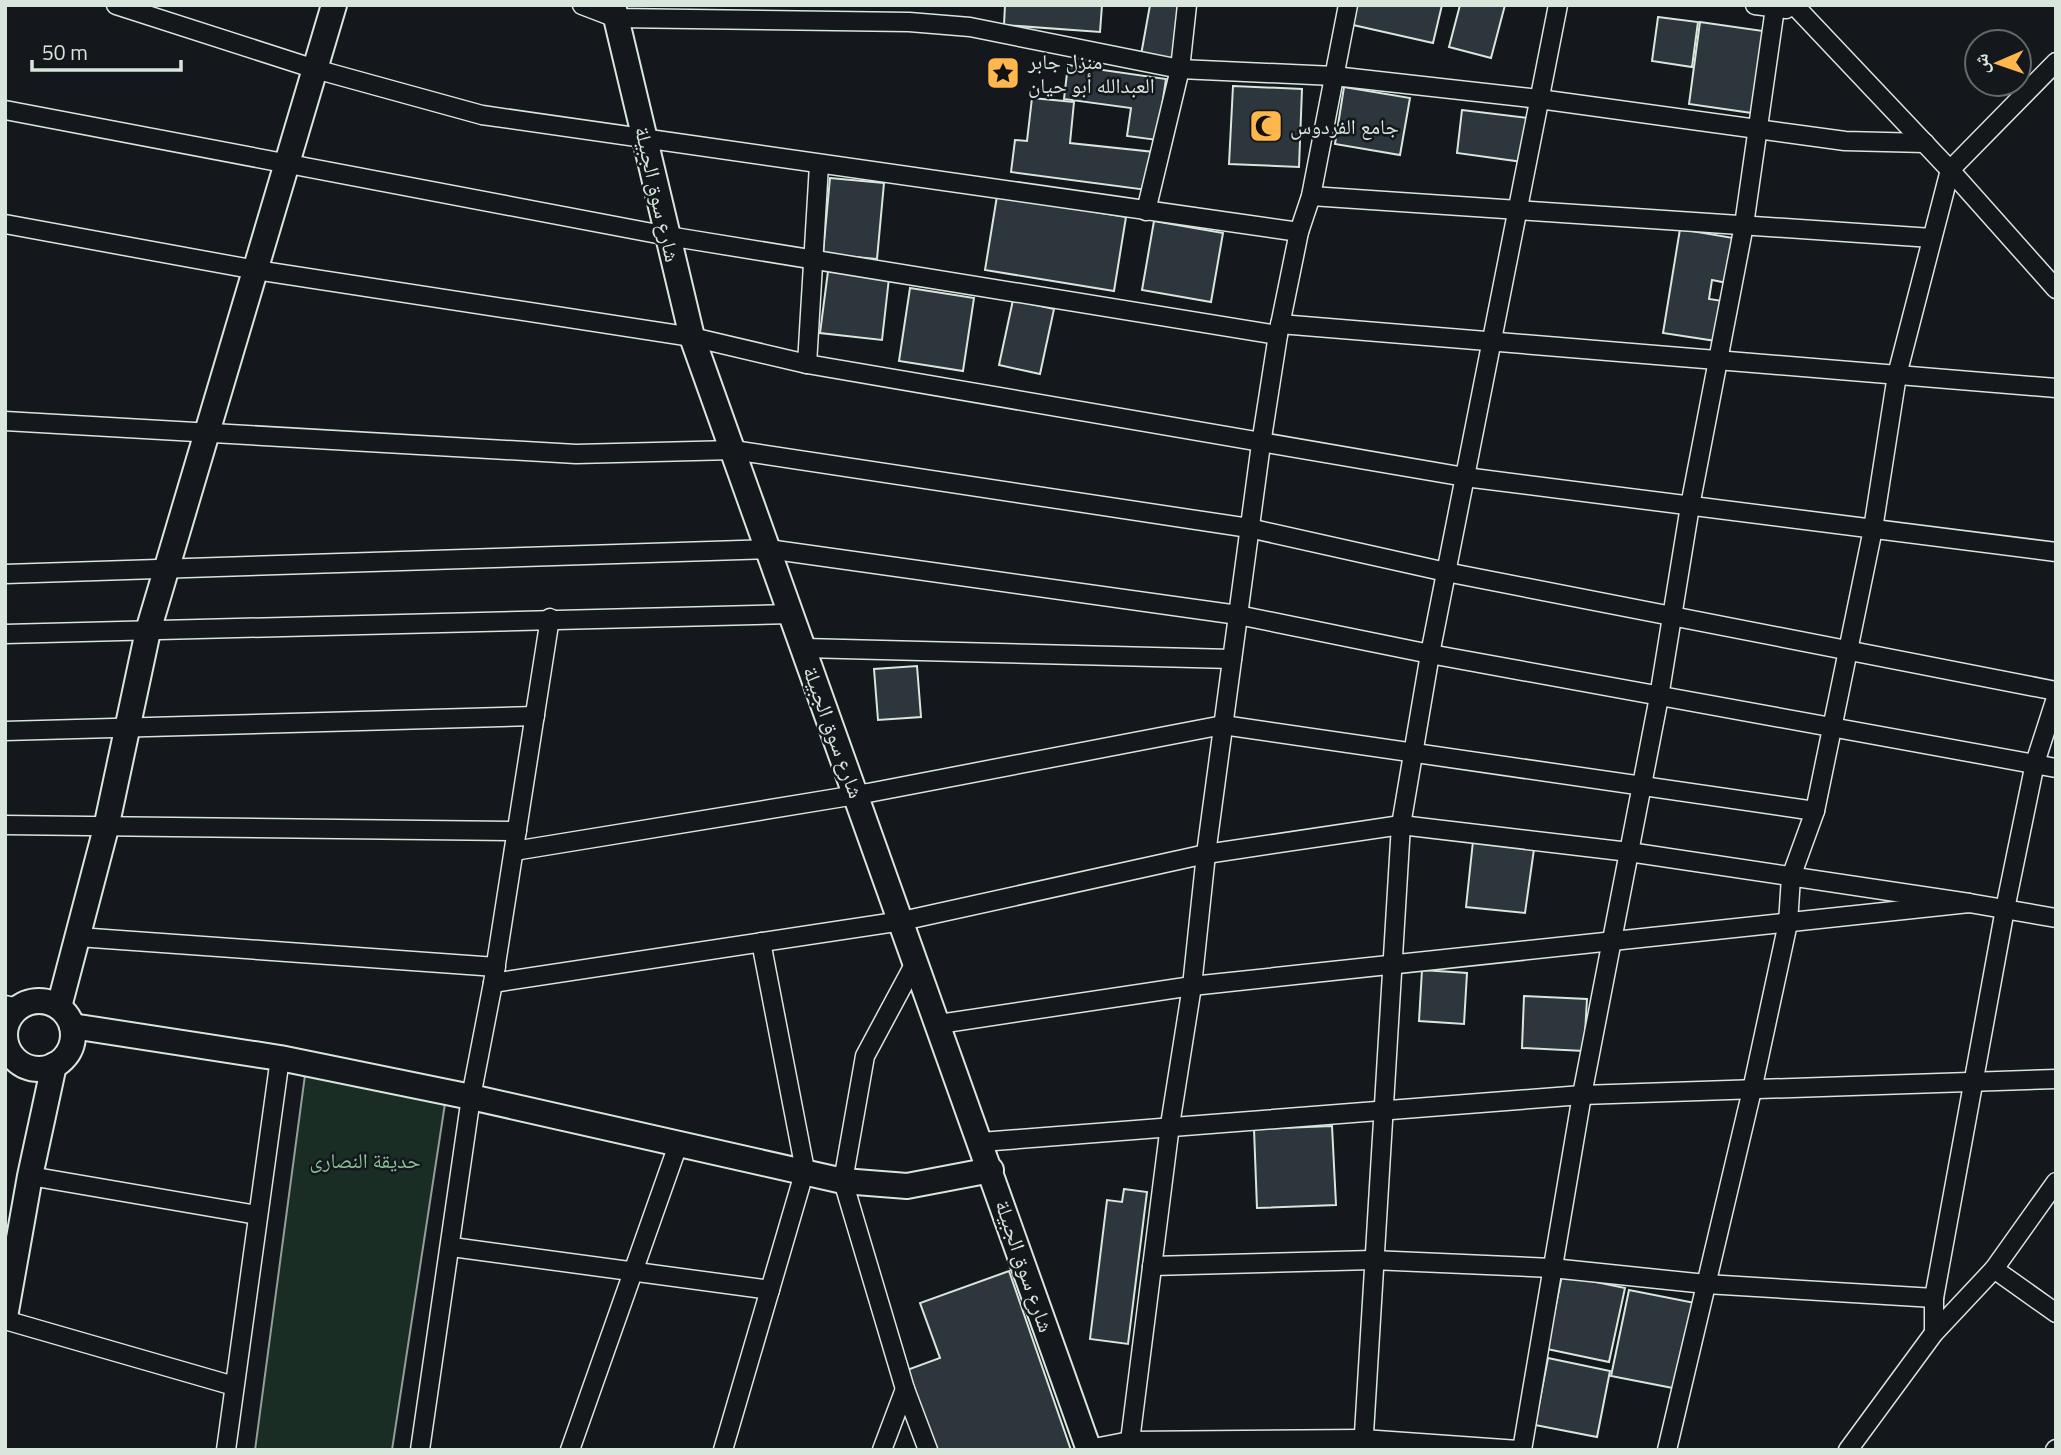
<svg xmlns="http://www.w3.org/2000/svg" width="2061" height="1455" font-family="'Titillium Web','Noto Naskh Arabic',sans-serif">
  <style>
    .green { fill: #1a2d24; stroke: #939e99; stroke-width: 2 }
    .building { fill: #2c363c; stroke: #d8e6dc; stroke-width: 2 }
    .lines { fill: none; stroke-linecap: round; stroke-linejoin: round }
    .street-casing { stroke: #d8e6dc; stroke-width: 21 }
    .secondary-casing { stroke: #d8e6dc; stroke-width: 28 }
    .street { stroke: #14181c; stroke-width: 18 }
    .secondary { stroke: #14181c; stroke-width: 24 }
    .labels { text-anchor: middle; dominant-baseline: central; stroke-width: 5; stroke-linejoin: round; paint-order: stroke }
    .poi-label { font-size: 21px; fill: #d8e6dc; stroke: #14181c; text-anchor: start }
    .street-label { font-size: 21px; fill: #d8e6dc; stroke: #14181c }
    .park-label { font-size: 21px; fill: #8ac095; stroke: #14181c }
  </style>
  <rect width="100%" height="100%" fill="#14181c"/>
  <!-- green -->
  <path class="green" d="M305 1075 446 1097 392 1450H255Z"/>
  <!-- building -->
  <g class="building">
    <path d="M1005 5H1102L1100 32 1004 25Z"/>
    <path d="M1150 5H1182L1173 60 1141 55Z"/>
    <path d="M1357 5H1442L1433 43 1353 25Z"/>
    <path d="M1460 5H1505L1491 58 1449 47Z"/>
    <path d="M1658 17 1698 22 1692 67 1652 61Z"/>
    <path d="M1700 22 1770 32 1759 114 1689 104Z"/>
    <path d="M1068 65 1166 79 1157 140 1127 136 1131 108 1064 99Z"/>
    <path d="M1233 86 1302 89 1299 167 1229 164Z"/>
    <path d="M1344 87 1410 98 1400 155 1335 144Z"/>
    <path d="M1032 98 1074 102 1070 143 1154 152 1147 190 1011 172 1015 140 1027 141Z"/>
    <path d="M1462 110 1528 118 1523 162 1457 153Z"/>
    <path d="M830 178 884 183 877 259 823 254Z"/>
    <path d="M997 196 1126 217 1114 291 985 270Z"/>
    <path d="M1154 221 1223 233 1211 302 1142 290Z"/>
    <path d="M1680 229 1739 239 1732 284 1712 280 1709 299 1723 301 1716 341 1663 333Z"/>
    <path d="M828 271 889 278 882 340 820 333Z"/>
    <path d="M910 288 974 298 963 371 899 361Z"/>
    <path d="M1013 300 1054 309 1040 374 999 365Z"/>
    <path d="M917 666 921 717 878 720 874 669Z"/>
    <path d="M1473 841 1534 849 1525 913 1466 907Z"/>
    <path d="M1422 970 1467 973 1464 1024 1419 1021Z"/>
    <path d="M1524 996 1587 999 1584 1051 1522 1048Z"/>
    <path d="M1332 1126 1336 1205 1257 1208 1254 1129Z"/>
    <path d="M1124 1189 1147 1192 1128 1344 1090 1339 1107 1200 1122 1202Z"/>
    <path d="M1009 1271 1071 1450H922L896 1374 940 1358 920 1303Z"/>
    <path d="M1562 1275 1625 1288 1609 1362 1547 1349Z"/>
    <path d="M1629 1290 1695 1303 1678 1389 1611 1376Z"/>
    <path d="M1548 1358 1610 1371 1597 1437 1535 1425Z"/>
  </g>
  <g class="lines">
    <defs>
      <g id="street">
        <path d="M116 5 315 69 482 115 1299 232"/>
        <path d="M582 5 616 18 909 22 970 27 1180 69 1334 76 1539 99 1845 141 1925 143"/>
        <path d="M1755 5 1786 9"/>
        <path d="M1794 5 1950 170 2056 289"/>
        <path d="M5 110 668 236 1278 335"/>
        <path d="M1311 196 1932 238"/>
        <path d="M1146 211 1180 69 1187 5"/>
        <path d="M5 224 256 270 692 337 807 364 1465 477 2056 552"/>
        <path d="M1280 324 2056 388"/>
        <path d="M807 364 819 165"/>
        <path d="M5 421 576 454 733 450 1249 528 1446 572 2056 691"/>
        <path d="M5 574 768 549 1238 615 1430 654 2056 768"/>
        <path d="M5 634 792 614"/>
        <path d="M804 648 1232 659"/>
        <path d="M5 731 535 716"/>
        <path d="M1815 811 1873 529 1897 375 1950 170 2056 62"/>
        <path d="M5 825 517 831"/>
        <path d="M514 851 868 793 1223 725 1815 811 1791 877 1788 923 1752 1090 1667 1450"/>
        <path d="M78 937 496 967"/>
        <path d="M916 961 865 1056 843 1181 905 1389 928 1450"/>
        <path d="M493 983 902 921 1206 854 1401 825 1629 852 1969 903"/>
        <path d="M5 1005 19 1008"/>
        <path d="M939 1024 1192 986 1969 903 2056 918"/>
        <path d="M981 1142 1582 1095 2056 1079"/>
        <path d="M30 1176 257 1215"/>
        <path d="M452 1247 770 1290"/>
        <path d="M1152 1266 1372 1260 1552 1268 1706 1284 1934 1298"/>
        <path d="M1994 1269 2056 1313"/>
        <path d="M5 1320 234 1386"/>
        <path d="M1934 1333V1298L2005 909 2035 763 2056 698"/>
        <path d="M1130 1441 1170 1125 1192 986 1206 854 1261 444 1278 335 1299 232 1311 196 1348 5"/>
        <path d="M1089 1449 1130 1441 1363 1439 1518 1450"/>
        <path d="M226 1450 280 1058"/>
        <path d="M420 1450 471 1097 493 983 550 618"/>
        <path d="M570 1450 679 1142"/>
        <path d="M723 1450 805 1170 761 942"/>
        <path d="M882 1450 905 1389"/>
        <path d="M1363 1450 1401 825 1430 654 1558 5"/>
        <path d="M1522 1450 1582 1095 1659 697 1690 506 1744 225 1775 8"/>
        <path d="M1848 1450 1934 1333 1994 1269 2056 1182"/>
        <path d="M2055 1450 2056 1449"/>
      </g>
      <g id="secondary">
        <path d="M613 5 692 337 1089 1450"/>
        <circle cx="39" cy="1035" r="34"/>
        <path d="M59 1007 106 828 148 631 334 5"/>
        <path d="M72 1026 280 1058 471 1097 843 1181 907 1186 991 1170"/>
        <path d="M5 1317 30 1176 54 1065"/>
      </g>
    </defs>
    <!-- street casing -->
    <use href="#street" class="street-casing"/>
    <!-- secondary casing -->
    <use href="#secondary" class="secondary-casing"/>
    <!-- street -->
    <use href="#street" class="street"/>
    <!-- secondary -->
    <use href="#secondary" class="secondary"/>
  </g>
  <!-- icons -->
  <defs>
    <symbol id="sight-square" viewBox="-11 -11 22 22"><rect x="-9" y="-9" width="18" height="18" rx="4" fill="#ffb74d" stroke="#14181c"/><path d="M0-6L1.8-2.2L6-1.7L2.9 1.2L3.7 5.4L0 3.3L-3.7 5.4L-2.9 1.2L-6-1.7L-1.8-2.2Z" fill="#111"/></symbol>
    <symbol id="mosque-square" viewBox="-11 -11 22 22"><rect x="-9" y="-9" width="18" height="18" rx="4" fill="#ffb74d" stroke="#14181c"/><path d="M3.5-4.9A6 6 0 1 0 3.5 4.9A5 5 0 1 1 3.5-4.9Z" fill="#111"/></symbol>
  </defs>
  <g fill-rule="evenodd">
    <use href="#sight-square" x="984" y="54" width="38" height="38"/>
    <use href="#mosque-square" x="1247" y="107" width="38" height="38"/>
  </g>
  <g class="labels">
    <!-- poi labels -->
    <g class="poi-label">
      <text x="1028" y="61">منزل جابر<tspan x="1028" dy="24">العبدالله أبو حيان</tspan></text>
      <text x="1290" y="126">جامع الفردوس</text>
    </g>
    <!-- street labels -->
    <g class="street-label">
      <text transform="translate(658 194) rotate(77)">شارع سوق الجبيلة</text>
      <text transform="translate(834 732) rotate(70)">شارع سوق الجبيلة</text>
      <text transform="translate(1025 1266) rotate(71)">شارع سوق الجبيلة</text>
    </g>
    <!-- park labels -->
    <g class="park-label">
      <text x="365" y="1160">حديقة النصارى</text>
    </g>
  </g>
  <!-- border -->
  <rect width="2061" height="1455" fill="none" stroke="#d8e6dc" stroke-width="14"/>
  <!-- north arrow -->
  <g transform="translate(1998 63) rotate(268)"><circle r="33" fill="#14181c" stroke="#626a69" stroke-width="2"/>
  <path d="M0-5L12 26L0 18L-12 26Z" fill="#ffb74d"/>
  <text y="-10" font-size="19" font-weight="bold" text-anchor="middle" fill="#d8e6dc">ش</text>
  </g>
  <!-- scale -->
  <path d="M32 60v10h149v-10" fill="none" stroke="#d8e6dc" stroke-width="3.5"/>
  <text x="42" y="60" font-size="21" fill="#d8e6dc" stroke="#14181c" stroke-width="5" paint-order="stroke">50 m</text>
</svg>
